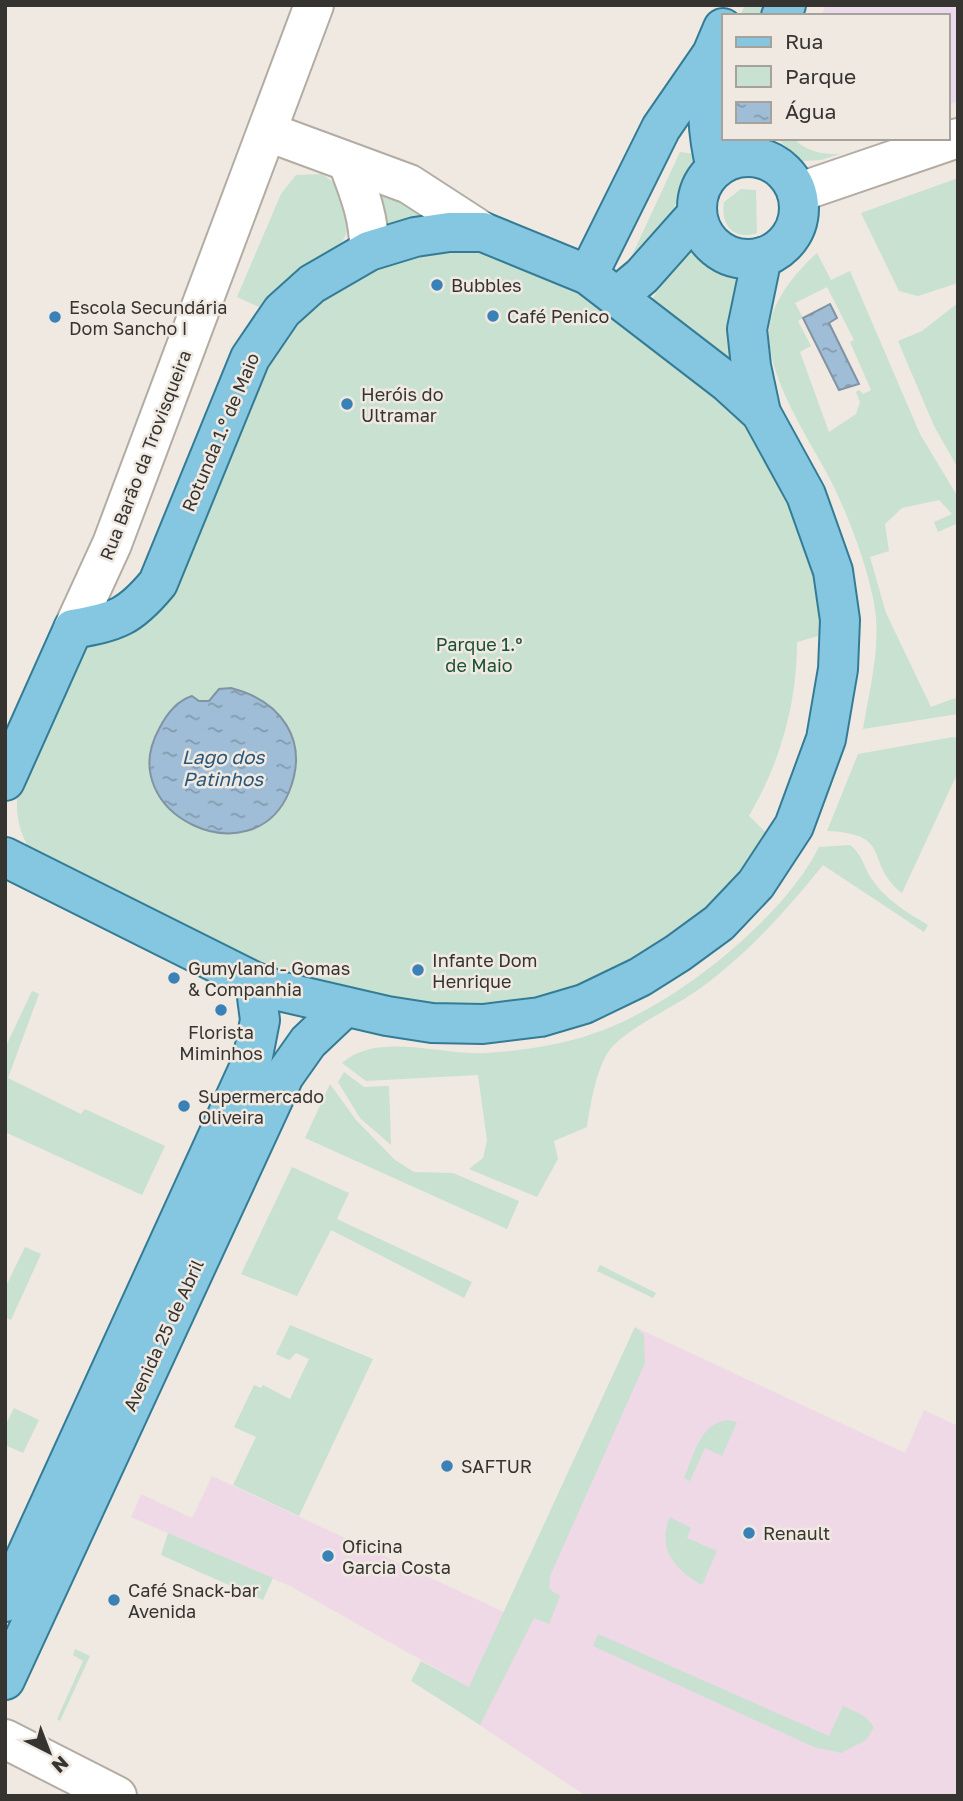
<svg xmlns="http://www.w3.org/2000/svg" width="963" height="1801" font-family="'Golos Text',sans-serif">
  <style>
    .commercial { fill: #efd9e7 }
    .medical { fill: #ebdaec }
    .green { fill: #c8e1d0; fill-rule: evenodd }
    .water { fill: url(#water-ripples); stroke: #8094a4; stroke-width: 2 }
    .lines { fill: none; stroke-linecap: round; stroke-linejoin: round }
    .minor-casing { stroke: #b2aca4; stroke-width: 42 }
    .major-casing { stroke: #347c96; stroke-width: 42 }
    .minor { stroke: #fff; stroke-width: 38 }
    .major { stroke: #85c7e0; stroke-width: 38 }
    .poi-dot { fill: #3981b6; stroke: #f0e9e1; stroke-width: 2.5 }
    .labels { text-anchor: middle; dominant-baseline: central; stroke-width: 5; stroke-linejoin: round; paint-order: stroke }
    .poi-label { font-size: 18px; fill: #363431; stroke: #f0e9e1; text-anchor: start }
    .street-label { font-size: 18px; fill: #363431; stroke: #f0e9e1 }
    .park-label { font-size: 18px; fill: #195133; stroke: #f0e9e1 }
    .water-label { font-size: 19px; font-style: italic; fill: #28577b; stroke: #f0e9e1 }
  </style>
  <defs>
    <pattern id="water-ripples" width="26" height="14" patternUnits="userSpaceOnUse" patternTransform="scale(1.75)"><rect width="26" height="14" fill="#9fbdd6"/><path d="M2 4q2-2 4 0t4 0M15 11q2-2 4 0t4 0" fill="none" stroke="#829aae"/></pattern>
  </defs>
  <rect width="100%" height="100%" fill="#f0e9e1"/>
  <!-- commercial -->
  <path class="commercial" d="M635 1327 905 1453 924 1410 958 1426V1796H586L460 1712 469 1687 290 1586 131 1517 141 1494 192 1518 212 1476 504 1612Z"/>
  <!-- medical -->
  <path class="medical" d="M826 5H958V101L947 105V16H821Z"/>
  <!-- green -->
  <g class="green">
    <path d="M745 5H774L769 16H740Z"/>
    <path d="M777 138H793C808 152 820 154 840 154L821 160 801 161Z"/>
    <path d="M680 152 696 154 665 230 628 264Z"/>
    <path d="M322 174 337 185 350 226 342 242 259 307 237 297 281 194 296 175Z"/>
    <path d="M958 178V283L918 296 899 291 861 213Z"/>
    <path d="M375 189 426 206 430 217 389 231Z"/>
    <path d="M741 189 756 190 757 233C734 241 720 225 724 202Z"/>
    <path d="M458 248 506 259 560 281 617 313 749 420 797 499 829 633 797 642C797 704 780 763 749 816L773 839 711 915 583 992 430 1013 268 968 30 850C19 831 16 817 17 794L82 646 128 626 286 323 359 266Z"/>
    <path d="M687 251H691L717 273 742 281 740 369 649 303Z"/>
    <path d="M817 253 831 280 850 271 920 434 958 497V523L938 532 934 522 952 514 939 500 902 508 885 524 889 551 870 557 886 613 931 707 958 697V714L863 729C869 693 879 654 876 617 872 577 849 517 831 481 810 440 761 370 770 323 775 297 798 270 817 253ZM827 287 854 340 850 342 871 390 863 394 859 390 856 392 860 402 856 414 829 432 800 352 811 346 798 321 803 318 795 303Z"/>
    <path d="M958 303V468L934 426 898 341 922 331Z"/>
    <path d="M953 737 958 738V772L902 893C863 862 895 834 827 831L858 754Z"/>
    <path d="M850 845C863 855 863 866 871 878 885 899 906 912 928 925L924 932 823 865C786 911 749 952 702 987 675 1007 636 1023 613 1046 597 1062 590 1106 587 1127L554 1141 558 1159 537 1197 469 1169 483 1158 487 1141 478 1075 366 1081 342 1063C378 1031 442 1056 487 1053 520 1051 561 1045 592 1034 670 1009 782 921 819 847Z"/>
    <path d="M32 991 39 994 8 1078 81 1114 85 1109 165 1146 142 1195 5 1132V1048Z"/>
    <path d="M344 1072 364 1087 389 1086 391 1145 360 1118 338 1082Z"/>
    <path d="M330 1084 356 1120 395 1160 414 1172 453 1173 519 1201 507 1229 305 1138Z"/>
    <path d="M292 1167 349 1193 337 1219 472 1282 464 1298 331 1230 297 1296 241 1274Z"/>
    <path d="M25 1247 41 1254 11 1320 5 1317V1288Z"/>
    <path d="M600 1265 656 1293 653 1298 597 1271Z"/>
    <path d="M290 1325 373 1359 299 1516 233 1485 256 1437 234 1427 254 1385 261 1388 263 1385 290 1399 309 1359 296 1353 289 1360 276 1354Z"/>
    <path d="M635 1327 644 1335 645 1363 550 1576 549 1589 560 1596 549 1624 534 1618 480 1725 411 1681 421 1661 469 1687Z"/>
    <path d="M14 1408 39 1420 23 1453 5 1445V1426Z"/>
    <path d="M728 1420 737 1422 722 1456 705 1448 690 1481 684 1478C694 1455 700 1423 728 1420Z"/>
    <path d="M670 1517 691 1528 687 1538 717 1551 702 1585C675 1570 656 1547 670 1517Z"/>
    <path d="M168 1533 273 1578 263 1600 161 1555Z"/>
    <path d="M598 1634 829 1736 843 1706 864 1716 874 1727 866 1740 841 1753 814 1747 593 1646Z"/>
    <path d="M75 1649 90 1656 60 1721 57 1719 83 1661 73 1655Z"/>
  </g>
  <!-- water -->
  <g class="water">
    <path d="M830 304 837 318 829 323 859 384 839 390 803 318Z"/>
    <path d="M231 688C281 701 310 740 289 792 253 879 112 814 159 729 166 715 176 701 192 696L199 701H209L219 689Z"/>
  </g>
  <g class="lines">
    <defs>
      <g id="minor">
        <path d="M268 132 409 184 483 232"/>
        <path d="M348 163C359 192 370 219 369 251"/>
        <path d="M797 193 958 138"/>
        <path d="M73 629 112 544 314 5"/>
        <path d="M5 1739 117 1796"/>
      </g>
      <g id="major">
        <path d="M781 16 786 5"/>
        <path d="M711 56C706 94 706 130 716 168"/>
        <circle cx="748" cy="208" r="51"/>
        <path d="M588 275 661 128 712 54 723 28"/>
        <path d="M618 296 642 276 697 214"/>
        <path d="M761 413 751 366 747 329 762 257"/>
        <path d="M5 781 73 629C117 621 129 618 158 583L250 358 282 311 312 284 369 251 415 237 449 232H483L588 275 727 382 761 413 806 495 833 571 840 620 838 669 826 739 794 826 756 884 719 923 678 953 640 977 584 1004 540 1017 483 1024 432 1023 387 1016 279 991 255 982 5 857"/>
        <path d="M5 1602 252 1061 260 1020 255 982"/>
        <path d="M5 1680 284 1076 308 1042 345 1007"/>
      </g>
    </defs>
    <!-- minor casing -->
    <use href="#minor" class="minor-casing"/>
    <!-- major casing -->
    <use href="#major" class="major-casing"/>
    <!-- minor -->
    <use href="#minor" class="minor"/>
    <!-- major -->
    <use href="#major" class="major"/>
  </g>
  <!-- markers -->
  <g class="poi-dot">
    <circle cx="437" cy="285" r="7"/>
    <circle cx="493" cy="316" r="7"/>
    <circle cx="55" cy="317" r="7"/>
    <circle cx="347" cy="404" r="7"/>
    <circle cx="418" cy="970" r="7"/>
    <circle cx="174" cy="978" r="7"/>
    <circle cx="221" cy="1010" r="7"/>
    <circle cx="184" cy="1106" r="7"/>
    <circle cx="447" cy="1466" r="7"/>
    <circle cx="749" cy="1533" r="7"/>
    <circle cx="328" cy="1556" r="7"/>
    <circle cx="114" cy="1600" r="7"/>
  </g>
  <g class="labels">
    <!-- poi labels -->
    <g class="poi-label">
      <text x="451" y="285">Bubbles</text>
      <text x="69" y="307">Escola Secundária<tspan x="69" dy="21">Dom Sancho I</tspan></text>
      <text x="507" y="316">Café Penico</text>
      <text x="361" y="394">Heróis do<tspan x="361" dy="21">Ultramar</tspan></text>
      <text x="432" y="960">Infante Dom<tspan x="432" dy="21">Henrique</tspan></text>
      <text x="188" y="968">Gumyland - Gomas<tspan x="188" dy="21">&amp; Companhia</tspan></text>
      <text x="221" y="1032" text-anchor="middle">Florista<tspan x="221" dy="21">Miminhos</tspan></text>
      <text x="198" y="1096">Supermercado<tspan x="198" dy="21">Oliveira</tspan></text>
      <text x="461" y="1466">SAFTUR</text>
      <text x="763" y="1533">Renault</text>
      <text x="342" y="1546">Oficina<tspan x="342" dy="21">Garcia Costa</tspan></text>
      <text x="128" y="1590">Café Snack-bar<tspan x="128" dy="21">Avenida</tspan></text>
    </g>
    <!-- street labels -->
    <g class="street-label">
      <text transform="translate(220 432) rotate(-67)">Rotunda 1.º de Maio</text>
      <text transform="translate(145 455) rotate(-69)">Rua Barão da Trovisqueira</text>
      <text transform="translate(163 1335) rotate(-65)">Avenida 25 de Abril</text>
    </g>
    <!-- park labels -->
    <g class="park-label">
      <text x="479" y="644">Parque 1.º<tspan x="479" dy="21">de Maio</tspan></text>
    </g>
    <!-- water labels -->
    <g class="water-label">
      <text x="223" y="756">Lago dos<tspan x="223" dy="22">Patinhos</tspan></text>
    </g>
  </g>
  <!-- border -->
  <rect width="963" height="1801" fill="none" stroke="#363431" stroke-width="14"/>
  <!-- legend -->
  <rect x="722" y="14" width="228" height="126" fill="#f0e9e1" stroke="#a6a19b" stroke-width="2"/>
  <rect x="736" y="37" width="35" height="10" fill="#85c7e0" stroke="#a6a19b" stroke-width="2"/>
  <text x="785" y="49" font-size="21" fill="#363431">Rua</text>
  <rect x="736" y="66" width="35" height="21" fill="#c8e1d0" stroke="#a6a19b" stroke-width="2"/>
  <text x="785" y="84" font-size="21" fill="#363431">Parque</text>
  <rect x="736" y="102" width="35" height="21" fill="url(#water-ripples)" stroke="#a6a19b" stroke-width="2"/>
  <text x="785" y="119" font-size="21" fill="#363431">Água</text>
  <!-- north arrow -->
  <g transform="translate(49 1752) rotate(138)" stroke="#f0e9e1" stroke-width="5" paint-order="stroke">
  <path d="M0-5L12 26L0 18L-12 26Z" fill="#363431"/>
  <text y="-10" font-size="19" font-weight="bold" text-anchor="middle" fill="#363431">N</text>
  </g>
</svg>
